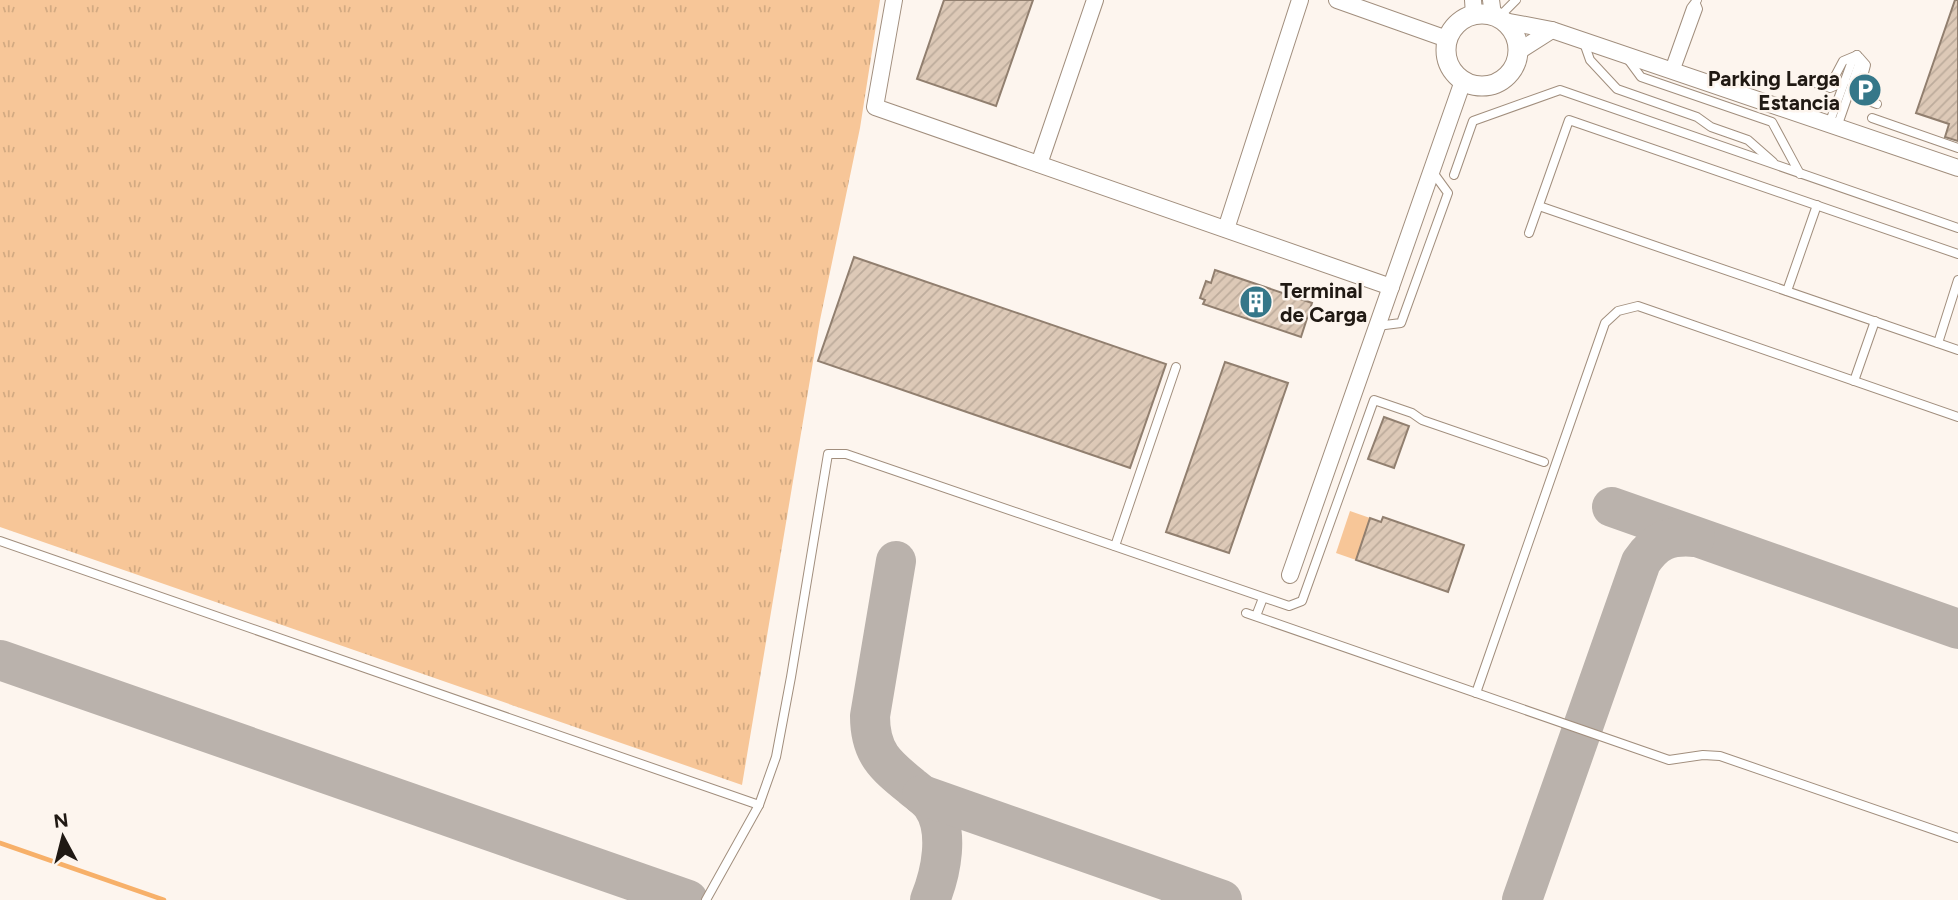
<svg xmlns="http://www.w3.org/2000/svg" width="1958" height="900" font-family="Figtree,sans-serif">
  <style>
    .grass { fill: url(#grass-tufts) }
    .green { fill: #f7c698 }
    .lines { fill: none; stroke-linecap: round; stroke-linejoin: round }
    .stream { stroke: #f7b069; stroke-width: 4.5 }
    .taxiway { stroke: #bab2ac; stroke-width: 40 }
    .building { fill: url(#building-hatch); stroke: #917f6f; stroke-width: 2 }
    .service-casing { stroke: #a18e7d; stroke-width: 10 }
    .minor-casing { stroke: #a18e7d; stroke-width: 18 }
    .tertiary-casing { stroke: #a18e7d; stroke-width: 21 }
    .service { stroke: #fff; stroke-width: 8 }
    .minor { stroke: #fff; stroke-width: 16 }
    .tertiary { stroke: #fff; stroke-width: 19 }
    .labels { text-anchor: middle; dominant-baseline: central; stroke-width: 5; stroke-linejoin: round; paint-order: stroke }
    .poi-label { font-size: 21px; font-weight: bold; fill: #201913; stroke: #fdf5ee; text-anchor: end }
  </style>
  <defs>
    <pattern id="grass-tufts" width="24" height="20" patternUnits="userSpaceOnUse" patternTransform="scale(1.75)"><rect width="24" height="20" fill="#f7c698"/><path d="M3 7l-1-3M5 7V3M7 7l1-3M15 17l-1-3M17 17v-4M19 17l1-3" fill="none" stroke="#d3aa82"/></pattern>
    <pattern id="building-hatch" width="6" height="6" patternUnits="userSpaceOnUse" patternTransform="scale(1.75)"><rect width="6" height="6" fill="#ddc9b7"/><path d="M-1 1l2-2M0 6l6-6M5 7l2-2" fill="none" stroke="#bdac9c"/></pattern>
  </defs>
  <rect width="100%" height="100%" fill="#fdf5ee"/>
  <!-- grass -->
  <path class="grass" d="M0 0H880L860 128 820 320 742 785 0 527Z"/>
  <!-- green -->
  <path class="green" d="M1350 511 1370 518 1356 560 1336 553Z"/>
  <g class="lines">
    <!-- stream -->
    <path class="stream" d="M0 843 164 900"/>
    <!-- taxiway -->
    <g class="taxiway">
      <path d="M1612 507 1958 629"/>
      <path d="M896 561 870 716C870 753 885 765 912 787 919 793 927 798 932 805 950 831 941 873 930 900"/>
      <path d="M0 660 688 900"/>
      <path d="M922 795 1222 900"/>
      <path d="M1522 900 1641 562C1656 540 1669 535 1695 537"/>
    </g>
  </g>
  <!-- building -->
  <g class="building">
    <path d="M944 0H1033L996 106 917 79Z"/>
    <path d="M1955 0H1958V141L1945 137 1949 124 1916 113Z"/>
    <path d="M854 257 1166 364 1130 468 818 361Z"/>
    <path d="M1215 270 1312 303 1301 337 1203 304 1205 300 1200 298 1206 281 1211 283Z"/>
    <path d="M1225 362 1288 383 1229 553 1166 532Z"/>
    <path d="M1384 417 1409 426 1394 468 1368 459Z"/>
    <path d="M1383 517 1464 545 1448 592 1356 560 1370 518 1381 522Z"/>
  </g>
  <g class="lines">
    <defs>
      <g id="service">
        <path d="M1499 17 1516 0"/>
        <path d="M1583 40 1590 60 1617 89 1697 117 1711 127 1748 140 1773 162"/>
        <path d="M1859 57 1866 65 1861 84 1866 100"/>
        <path d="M1627 58 1641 77 1772 122 1800 174"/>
        <path d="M1669 70 1691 8 1697 0"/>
        <path d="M1675 72 1698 9 1696 4"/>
        <path d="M1812 82 1830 88 1844 82"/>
        <path d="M1852 83 1858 97 1877 104"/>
        <path d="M1821 85 1834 78 1843 61 1855 56"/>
        <path d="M1872 118 1958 148"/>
        <path d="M1829 124 1852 61 1857 55"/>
        <path d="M1837 127 1859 64 1857 55"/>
        <path d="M1454 175 1473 121 1560 90 1958 228"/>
        <path d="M1539 206 1958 350"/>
        <path d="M1529 233 1569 120 1958 254"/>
        <path d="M1787 291 1817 205"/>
        <path d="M1377 326 1401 323 1448 193 1432 171"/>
        <path d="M1938 343 1958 280"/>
        <path d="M1854 381 1875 321"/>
        <path d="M0 541 759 805"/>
        <path d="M1115 546 1176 367"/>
        <path d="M1246 613 1669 760 1703 755 1720 756 1958 838"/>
        <path d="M1256 616 1263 598"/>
        <path d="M1476 693 1605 323 1618 311 1638 306 1958 417"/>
        <path d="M706 900 759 805 776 757 791 677 828 454H846L1289 606 1302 601 1374 400 1412 413 1422 420 1544 462"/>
      </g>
      <g id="minor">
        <path d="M894 0 875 107 1391 287"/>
        <path d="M1337 0 1447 39"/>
        <path d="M1473 0 1474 14"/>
        <path d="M1491 0 1493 15"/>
        <path d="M1504 21 1552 30 1958 168"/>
        <path d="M1519 51 1552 30"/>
        <path d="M1039 164 1095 0"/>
        <path d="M1226 229 1300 0"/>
        <path d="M1290 575 1463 81"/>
      </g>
      <circle id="tertiary" cx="1482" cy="50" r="36"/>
    </defs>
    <!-- service casing -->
    <use href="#service" class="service-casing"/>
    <!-- minor casing -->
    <use href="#minor" class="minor-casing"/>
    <!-- tertiary casing -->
    <use href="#tertiary" class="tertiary-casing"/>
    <!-- service -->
    <use href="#service" class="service"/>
    <!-- minor -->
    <use href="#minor" class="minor"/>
    <!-- tertiary -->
    <use href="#tertiary" class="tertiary"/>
  </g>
  <!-- icons -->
  <defs>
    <symbol id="parking-disc" viewBox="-11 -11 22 22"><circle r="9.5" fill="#357789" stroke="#fdf5ee"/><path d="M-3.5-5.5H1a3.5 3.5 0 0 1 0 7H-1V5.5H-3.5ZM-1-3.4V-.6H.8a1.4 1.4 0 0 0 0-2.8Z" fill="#fff"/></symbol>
    <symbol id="building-disc" viewBox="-11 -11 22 22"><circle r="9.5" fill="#357789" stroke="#fdf5ee"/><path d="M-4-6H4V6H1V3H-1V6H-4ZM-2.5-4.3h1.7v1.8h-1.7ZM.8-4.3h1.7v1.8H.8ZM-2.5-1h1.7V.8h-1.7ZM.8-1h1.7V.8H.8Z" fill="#fff"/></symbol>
  </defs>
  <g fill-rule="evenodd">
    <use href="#parking-disc" x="1846" y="71" width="38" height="38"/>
    <use href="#building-disc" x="1237" y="283" width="38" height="38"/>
  </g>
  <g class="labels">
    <!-- poi labels -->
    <g class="poi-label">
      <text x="1840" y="78">Parking Larga<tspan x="1840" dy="24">Estancia</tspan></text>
      <text x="1280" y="290" text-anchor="start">Terminal<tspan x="1280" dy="24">de Carga</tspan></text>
    </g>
  </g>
  <!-- north arrow -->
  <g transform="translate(63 837) rotate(353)" stroke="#fdf5ee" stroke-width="5" paint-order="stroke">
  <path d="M0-5L12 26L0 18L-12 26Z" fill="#201913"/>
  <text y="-10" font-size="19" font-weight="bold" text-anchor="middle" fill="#201913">N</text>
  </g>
</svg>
